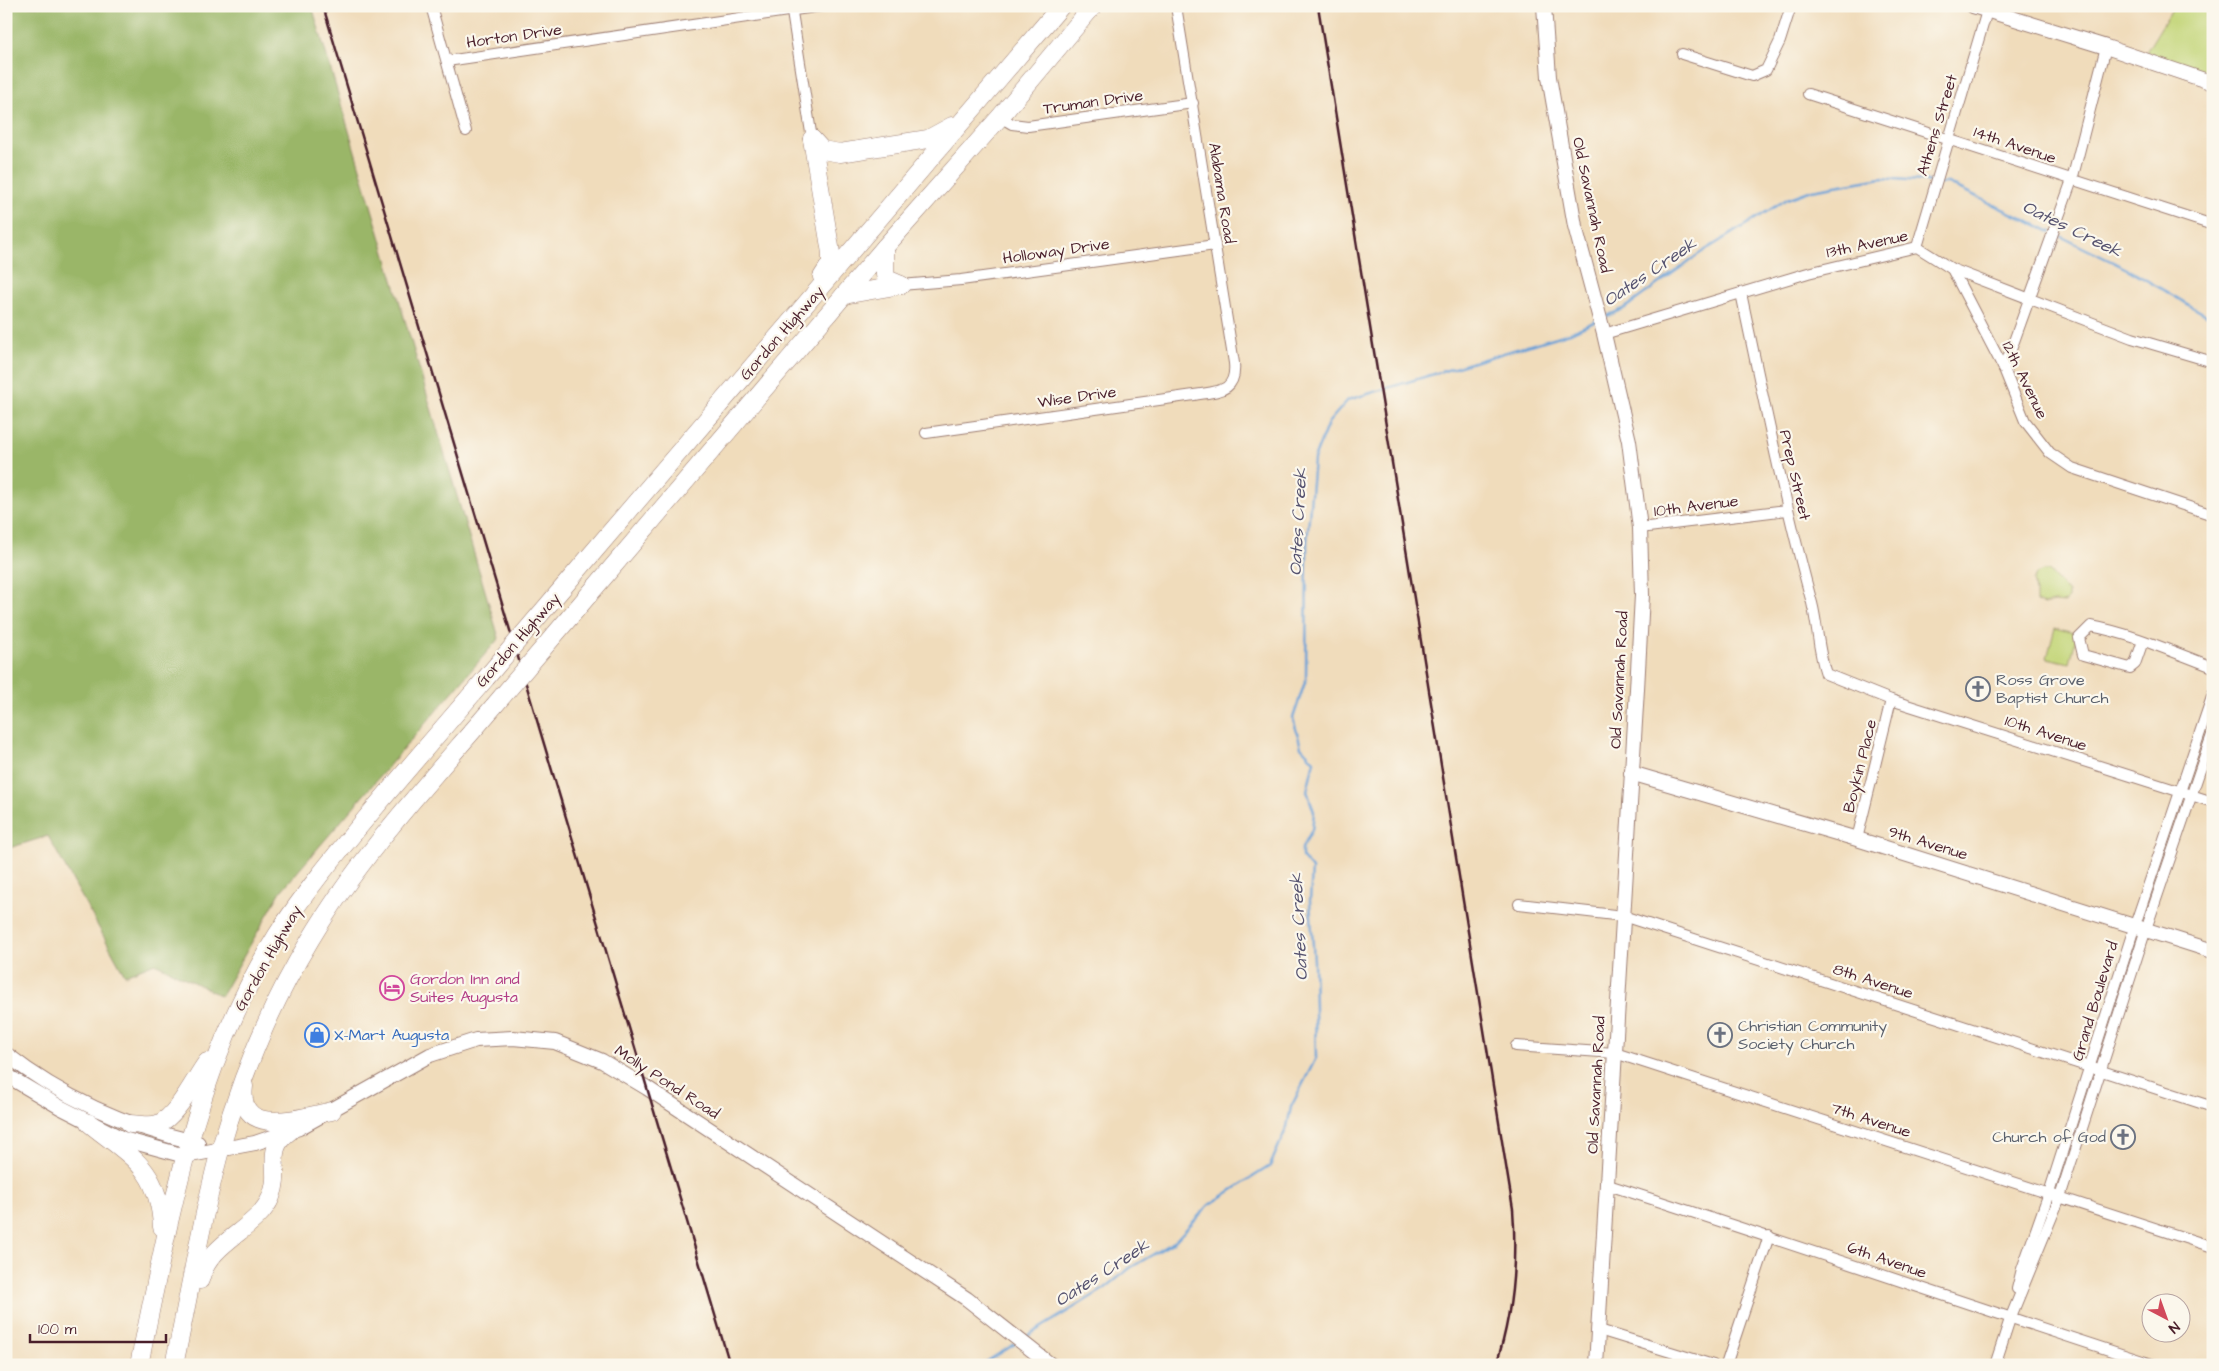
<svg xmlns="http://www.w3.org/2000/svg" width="2219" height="1371" font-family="'Architects Daughter',sans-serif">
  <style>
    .green { fill: #c3d578; stroke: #867a52 }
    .forest { fill: #9ab668; stroke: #726a4a }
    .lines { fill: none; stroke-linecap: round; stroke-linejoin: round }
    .stream { stroke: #69a0d7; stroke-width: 2.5 }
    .street-casing { stroke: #9d7e73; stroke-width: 12 }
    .secondary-casing { stroke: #9d7e73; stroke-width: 16 }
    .highway-casing { stroke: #9d7e73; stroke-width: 19 }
    .street { stroke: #fff; stroke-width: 10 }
    .secondary { stroke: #fff; stroke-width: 14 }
    .highway { stroke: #fff; stroke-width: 18 }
    .rail { stroke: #4a1f2b; stroke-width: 2.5 }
    .highway-bridge-casing { stroke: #9d7e73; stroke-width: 19; stroke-linecap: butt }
    .highway-bridge { stroke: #fff; stroke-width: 18 }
    .labels { text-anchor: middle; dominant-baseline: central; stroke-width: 4.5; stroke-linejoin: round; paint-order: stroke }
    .street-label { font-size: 16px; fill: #4a1f2b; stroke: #fbf7ec }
    .worship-label { font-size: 16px; fill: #5b616d; stroke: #fbf7ec; text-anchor: start }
    .hotel-label { font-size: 16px; fill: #b23c85; stroke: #fbf7ec; text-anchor: start }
    .shop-label { font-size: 16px; fill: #366cbe; stroke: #fbf7ec; text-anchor: start }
    .water-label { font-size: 18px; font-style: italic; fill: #565370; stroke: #fbf7ec }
  </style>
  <rect width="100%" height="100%" fill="#fbf7ec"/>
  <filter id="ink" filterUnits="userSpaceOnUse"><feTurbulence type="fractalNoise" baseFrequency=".02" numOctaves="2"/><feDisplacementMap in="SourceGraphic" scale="10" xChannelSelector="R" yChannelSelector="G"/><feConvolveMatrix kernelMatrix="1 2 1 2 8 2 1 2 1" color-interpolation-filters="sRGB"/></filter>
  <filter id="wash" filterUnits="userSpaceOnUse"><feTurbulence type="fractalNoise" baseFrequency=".0096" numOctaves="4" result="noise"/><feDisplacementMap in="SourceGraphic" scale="20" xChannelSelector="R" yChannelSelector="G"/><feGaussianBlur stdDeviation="1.12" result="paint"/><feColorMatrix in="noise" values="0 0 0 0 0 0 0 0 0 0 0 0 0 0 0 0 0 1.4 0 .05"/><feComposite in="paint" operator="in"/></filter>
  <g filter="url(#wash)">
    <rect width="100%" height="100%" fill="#f0dcbb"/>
    <!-- green -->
    <g class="green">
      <path d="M2174 6H2213V74L2146 52Z"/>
      <path d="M2043 571H2049L2068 593V598L2065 603 2054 602 2044 605 2036 602V591L2033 580 2036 574Z"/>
      <path d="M2055 628 2077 634 2070 663 2047 658Z"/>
    </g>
    <!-- forest -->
    <path class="forest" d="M6 6H312L499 638 281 891 221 996 155 963 125 975 48 836 6 849Z"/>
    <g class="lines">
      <!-- stream -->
      <g class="stream">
        <path d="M1940 183H1948L2051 232"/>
        <path d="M2056 234 2129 270 2213 319"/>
        <path d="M1603 318 1625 308 1699 254 1787 199 1812 190 1882 178 1934 182"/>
        <path d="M1024 1338 1104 1289 1130 1268 1174 1242 1209 1205 1270 1166 1287 1127 1291 1107 1316 1058 1314 961 1310 901 1312 869 1302 857V848L1312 830 1314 812 1307 791 1314 761 1301 747 1293 718 1306 679 1307 542 1314 459 1328 423 1348 400 1570 333 1596 321"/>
        <path d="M981 1365 1015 1344"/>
      </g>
    </g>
  </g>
  <g filter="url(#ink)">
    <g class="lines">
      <defs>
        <g id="street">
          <path d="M431 6 466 131"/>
          <path d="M791 6 812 139"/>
          <path d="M1682 54 1752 76 1766 70 1780 41 1791 6"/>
          <path d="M447 61 822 6"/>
          <path d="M1808 94 2213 225"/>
          <path d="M1000 117 1012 124 1028 126 1193 103"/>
          <path d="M1917 247 1987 11"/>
          <path d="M1952 269 2004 369 2025 421 2050 453 2072 468 2213 515"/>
          <path d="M901 285 961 280 1215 245"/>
          <path d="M1741 293C1763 397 1784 501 1812 603 1818 627 1818 651 1826 674L1891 700 2213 802"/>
          <path d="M1604 334 1808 273 1917 247 1952 269 2132 338 2213 362"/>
          <path d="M2004 369 2072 180 2106 47"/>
          <path d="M926 433 1194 395C1217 391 1237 393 1234 363L1176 6"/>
          <path d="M1640 528 1787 510"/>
          <path d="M2143 641 2135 664 2130 668 2083 655 2079 638 2091 626C2133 634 2173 652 2213 667"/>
          <path d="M1857 839 1891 700"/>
          <path d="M1519 904 1623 916 2213 1107"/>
          <path d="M1516 1046 1615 1053 2213 1247"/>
          <path d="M1608 1185C1791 1243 1972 1306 2155 1365"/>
          <path d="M2017 1289 2022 1269 2049 1193 2135 925 2213 694"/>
          <path d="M1599 1330 1713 1365"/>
          <path d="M1726 1365 1769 1236"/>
          <path d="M1995 1365 2010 1319 2060 1197 2146 929 2213 732"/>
        </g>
        <g id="secondary">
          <path d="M1544 6 1549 77 1575 226 1604 334 1629 441 1640 528 1642 595 1637 689 1596 1365"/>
          <path d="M1973 6 2106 47 2213 83"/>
          <path d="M1631 773 1857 839 2213 951"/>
          <path d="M6 1054C63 1099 128 1127 198 1143"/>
          <path d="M6 1075 60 1107 123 1139 185 1156 255 1143 299 1128 430 1055 476 1040 513 1038 555 1042 602 1061 647 1088 967 1299 1051 1365"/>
        </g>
        <g id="highway">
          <path d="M812 139 822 150 840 153 928 139 952 126"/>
          <path d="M812 139 831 253V263L822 277"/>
          <path d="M885 247V275L887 279 901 285"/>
          <path d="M844 295 901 285"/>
          <path d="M554 598 1061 6"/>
          <path d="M569 618 885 247 1000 117 1093 6"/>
          <path d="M244 1086C237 1140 302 1117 332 1111"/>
          <path d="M89 1123C131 1157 159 1168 162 1227"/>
          <path d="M130 1124C138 1124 150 1127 158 1124 177 1117 195 1078 207 1062"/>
          <path d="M200 1280C209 1241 257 1230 271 1197 283 1169 262 1151 290 1131"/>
          <path d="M139 1365C170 1216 195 1067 277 935 305 891 339 851 373 810 410 766 448 722 486 678"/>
          <path d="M174 1365C190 1292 201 1218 221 1147 242 1075 271 1004 310 940 361 854 430 781 494 706"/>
        </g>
      </defs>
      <!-- street casing -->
      <use href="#street" class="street-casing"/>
      <!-- secondary casing -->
      <use href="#secondary" class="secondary-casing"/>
      <!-- highway casing -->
      <use href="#highway" class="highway-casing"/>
      <!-- street -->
      <use href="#street" class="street"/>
      <!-- secondary -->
      <use href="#secondary" class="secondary"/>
      <!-- highway -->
      <use href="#highway" class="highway"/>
      <!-- rail -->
      <g class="rail">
        <path d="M323 6 730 1365"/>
        <path d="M1318 6 1513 1209C1517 1263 1513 1313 1496 1365"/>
      </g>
      <defs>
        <g id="highway-bridge">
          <path d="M486 678 554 598"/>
          <path d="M494 706 569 618"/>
        </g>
      </defs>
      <!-- highway-bridge casing -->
      <use href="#highway-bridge" class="highway-bridge-casing"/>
      <!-- highway-bridge -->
      <use href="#highway-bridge" class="highway-bridge"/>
    </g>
  </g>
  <!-- icons -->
  <defs>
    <symbol id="church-ring" viewBox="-11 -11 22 22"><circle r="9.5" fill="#fbf7ec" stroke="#6b7280" stroke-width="1.5"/><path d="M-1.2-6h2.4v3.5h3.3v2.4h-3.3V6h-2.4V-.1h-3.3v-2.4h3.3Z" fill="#6b7280"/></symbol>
    <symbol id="hotel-ring" viewBox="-11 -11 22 22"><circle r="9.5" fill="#fbf7ec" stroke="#d1479c" stroke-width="1.5"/><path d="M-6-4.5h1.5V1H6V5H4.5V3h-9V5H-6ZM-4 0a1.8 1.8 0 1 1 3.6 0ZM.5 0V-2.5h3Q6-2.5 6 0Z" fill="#d1479c"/></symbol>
    <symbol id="shop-ring" viewBox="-11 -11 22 22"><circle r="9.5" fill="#fbf7ec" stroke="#3f7fe0" stroke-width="1.5"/><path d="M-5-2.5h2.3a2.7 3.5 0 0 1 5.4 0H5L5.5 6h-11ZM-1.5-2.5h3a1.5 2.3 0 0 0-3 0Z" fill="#3f7fe0"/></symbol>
  </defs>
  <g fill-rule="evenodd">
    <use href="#church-ring" x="1964" y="675" width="28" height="28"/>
    <use href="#hotel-ring" x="378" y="974" width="28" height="28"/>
    <use href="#shop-ring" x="303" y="1021" width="28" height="28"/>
    <use href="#church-ring" x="1706" y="1021" width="28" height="28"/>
    <use href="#church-ring" x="2109" y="1123" width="28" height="28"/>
  </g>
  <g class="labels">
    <!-- street labels -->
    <g class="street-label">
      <text transform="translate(514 36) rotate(-8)">Horton Drive</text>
      <text transform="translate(1093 102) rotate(-8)">Truman Drive</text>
      <text transform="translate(1937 125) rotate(-73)">Athens Street</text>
      <text transform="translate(2015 145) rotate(19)">14th Avenue</text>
      <text transform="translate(1222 193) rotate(81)">Alabama Road</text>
      <text transform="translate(1592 205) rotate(78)">Old Savannah Road</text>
      <text transform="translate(1867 244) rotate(-12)">13th Avenue</text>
      <text transform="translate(1056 251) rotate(-8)">Holloway Drive</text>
      <text transform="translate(782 333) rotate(-49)">Gordon Highway</text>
      <text transform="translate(2025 380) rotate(64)">12th Avenue</text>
      <text transform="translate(1077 397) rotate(-8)">Wise Drive</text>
      <text transform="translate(1795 475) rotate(77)">Prep Street</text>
      <text transform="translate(1696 506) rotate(-7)">10th Avenue</text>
      <text transform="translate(518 640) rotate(-49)">Gordon Highway</text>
      <text transform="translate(1619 680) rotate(-87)">Old Savannah Road</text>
      <text transform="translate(2046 733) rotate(18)">10th Avenue</text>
      <text transform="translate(1860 766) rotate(-76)">Boykin Place</text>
      <text transform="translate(1928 843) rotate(17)">9th Avenue</text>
      <text transform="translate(268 958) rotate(-60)">Gordon Highway</text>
      <text transform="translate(1873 981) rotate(18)">8th Avenue</text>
      <text transform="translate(2095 1001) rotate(-73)">Grand Boulevard</text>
      <text transform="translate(667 1082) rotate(33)">Molly Pond Road</text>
      <text transform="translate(1596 1085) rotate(-87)">Old Savannah Road</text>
      <text transform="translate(1871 1120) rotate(18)">7th Avenue</text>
      <text transform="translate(1887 1260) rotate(19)">6th Avenue</text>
    </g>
    <!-- worship labels -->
    <g class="worship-label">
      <text x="1996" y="680">Ross Grove<tspan x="1996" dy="18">Baptist Church</tspan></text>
      <text x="1738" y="1026">Christian Community<tspan x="1738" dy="18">Society Church</tspan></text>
      <text x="2106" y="1137" text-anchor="end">Church of God</text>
    </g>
    <!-- hotel labels -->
    <g class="hotel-label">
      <text x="410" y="979">Gordon Inn and<tspan x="410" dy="18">Suites Augusta</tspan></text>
    </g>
    <!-- shop labels -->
    <g class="shop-label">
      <text x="334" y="1035">X-Mart Augusta</text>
    </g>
    <!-- water labels -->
    <g class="water-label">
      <text transform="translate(2072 229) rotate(26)">Oates Creek</text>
      <text transform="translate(1650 272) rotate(-34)">Oates Creek</text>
      <text transform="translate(1298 522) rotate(-87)">Oates Creek</text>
      <text transform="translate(1299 927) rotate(-93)">Oates Creek</text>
      <text transform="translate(1102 1273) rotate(-33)">Oates Creek</text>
    </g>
  </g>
  <!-- margin -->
  <rect width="2219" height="1371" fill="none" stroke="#fbf7ec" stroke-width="25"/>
  <!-- north arrow -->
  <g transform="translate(2166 1318) rotate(139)"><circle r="24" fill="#fbf7ec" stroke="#b4a19f"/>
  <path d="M0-4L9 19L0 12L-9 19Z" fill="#d1495b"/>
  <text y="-8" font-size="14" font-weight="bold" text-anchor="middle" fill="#4a1f2b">N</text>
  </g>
  <!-- scale -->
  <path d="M30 1334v8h136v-8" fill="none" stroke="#4a1f2b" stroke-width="2.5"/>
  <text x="38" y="1334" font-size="15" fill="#4a1f2b" stroke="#fbf7ec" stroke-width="4" paint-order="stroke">100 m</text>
</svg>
